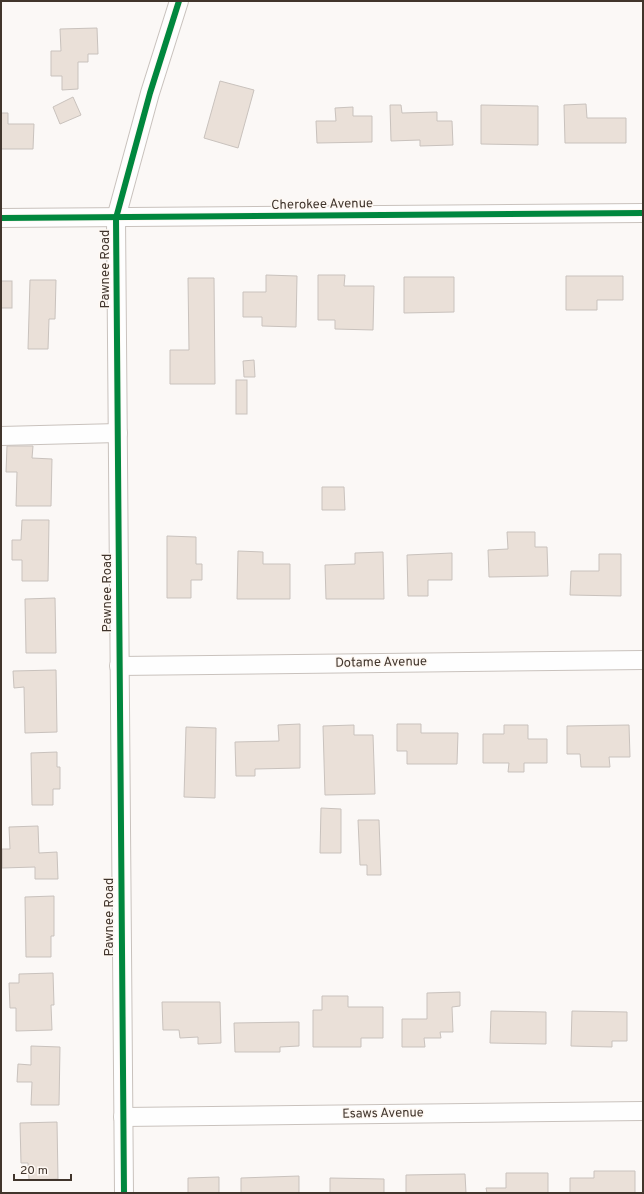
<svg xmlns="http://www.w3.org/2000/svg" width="644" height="1194" font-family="Overpass,sans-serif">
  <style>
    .building { fill: #eae0d8; stroke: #c9c2bd }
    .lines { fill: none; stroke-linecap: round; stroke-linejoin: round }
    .minor-casing { stroke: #c9c2bd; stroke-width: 20 }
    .minor { stroke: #fefefe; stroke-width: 18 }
    .cycleway-casing { stroke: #fef8f3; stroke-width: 8 }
    .cycleway { stroke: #00873e; stroke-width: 6 }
    .labels { text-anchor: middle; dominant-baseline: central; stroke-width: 3; stroke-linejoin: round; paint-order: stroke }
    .street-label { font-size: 13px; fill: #41352c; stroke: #fef8f3 }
  </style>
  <rect width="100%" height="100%" fill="#fbf8f6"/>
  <!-- building -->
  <g class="building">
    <path d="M97 28 98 54H88V62H78V89L62 90V76H51V51H61L60 29Z"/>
    <path d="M220 81 254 90 238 148 204 138Z"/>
    <path d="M73 97 81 115 60 124 53 107Z"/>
    <path d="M586 104 587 118H626V143H565L564 105Z"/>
    <path d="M390 105H401L402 113 437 112V121H452L453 145 420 146V140L391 141Z"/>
    <path d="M481 105 538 106V145L481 144Z"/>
    <path d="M353 107V116H372V142L317 143 316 121H336L335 108Z"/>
    <path d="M1 113H8V124H34L33 149H1Z"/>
    <path d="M266 275 297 276 296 327 262 326V317H243V292H266Z"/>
    <path d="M318 275H345L344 286H374L373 330 335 329V320H318Z"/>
    <path d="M566 276H623V300H597V310H566Z"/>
    <path d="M404 277H454V312L404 313Z"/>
    <path d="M188 278H214L215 384H170V350H189Z"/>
    <path d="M30 280H56L55 319H49L48 349H28Z"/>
    <rect x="1" y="281" width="11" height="27"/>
    <path d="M254 360 255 377H244L243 361Z"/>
    <rect x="236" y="380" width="11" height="34"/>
    <path d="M7 446H33L32 458 52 459 51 506H16L17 472H6Z"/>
    <path d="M322 487H344L345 510H322Z"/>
    <path d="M22 520H49L48 581H22V560H12V540H21Z"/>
    <path d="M507 532H535V547H547L548 576 489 577 488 550 508 549Z"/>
    <path d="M167 536 196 537V564H202V580H191V598H167Z"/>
    <path d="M238 551 263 552V564H290V599H237Z"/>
    <path d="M383 552 384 599H326L325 565 355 564V553Z"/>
    <path d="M452 553V580H428V596H408L407 555Z"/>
    <path d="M599 554H621V596L570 595 571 571H599Z"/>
    <path d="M55 598 56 653H26L25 599Z"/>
    <path d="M56 670 57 732 25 733 24 687 14 688 13 671Z"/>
    <path d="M300 724V768L255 769V776H236L235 742 279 741 278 725Z"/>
    <path d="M397 724H421V733H458L457 764H407V751H397Z"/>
    <path d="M354 725V735H373L375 794 325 795 323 726Z"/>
    <path d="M504 725H528V739H547V763H524V772H508L509 763H483V734H504Z"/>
    <path d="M629 725 630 757H609L610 767H581L580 754H567V726Z"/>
    <path d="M186 727 216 728 215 798 184 797Z"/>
    <path d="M57 752V767H60V789H53V805H32L31 753Z"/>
    <path d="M321 808 341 809V853H320Z"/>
    <path d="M358 820H379L381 875H367V865H360Z"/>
    <path d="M38 826 39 853 57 852 58 879H35V867L2 868V849H10L9 827Z"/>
    <path d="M54 896V936H51V957H26L25 897Z"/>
    <path d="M53 973 54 1005H51L52 1030 16 1031V1008H10L9 983H19V974Z"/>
    <path d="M460 992V1006L452 1007 453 1032H440L441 1038H424L425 1047H402V1019H427V993Z"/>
    <path d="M322 996H348V1007H383V1038H361V1047H313V1010H322Z"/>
    <path d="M162 1002H220L221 1043 198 1044V1037L180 1038 179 1030H163Z"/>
    <path d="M491 1011 546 1012V1044L490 1043Z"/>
    <path d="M572 1011 627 1012V1041H612V1047L571 1046Z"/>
    <path d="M299 1022V1046L280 1047V1052H235L234 1023Z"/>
    <path d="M31 1046 60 1047 59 1105H31L32 1082H17L18 1064 31 1065Z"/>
    <path d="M57 1122 58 1179 29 1180 28 1163H21L20 1123Z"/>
    <path d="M594 1171H635V1193H570V1178H594Z"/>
    <path d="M506 1173H548V1193H487L486 1188H506Z"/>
    <path d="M465 1174 466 1193H406V1175Z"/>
    <path d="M299 1176V1193H241V1178Z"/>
    <path d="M219 1177V1193H188V1178Z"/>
    <path d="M330 1178 384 1179V1193H330Z"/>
  </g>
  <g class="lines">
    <defs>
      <g id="minor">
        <path d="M1 218 643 213"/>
        <path d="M1 436 118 433"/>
        <path d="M119 666 643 660"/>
        <path d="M123 1117 643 1111"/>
        <path d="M124 1193 116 218 150 93 179 1"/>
      </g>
    </defs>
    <!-- minor casing -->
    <use href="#minor" class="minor-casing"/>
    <!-- minor -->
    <use href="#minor" class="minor"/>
    <defs>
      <g id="cycleway">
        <path d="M1 218 643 213"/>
        <path d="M124 1193 116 218 150 93 179 1"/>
      </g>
    </defs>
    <!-- cycleway casing -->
    <use href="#cycleway" class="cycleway-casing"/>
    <!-- cycleway -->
    <use href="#cycleway" class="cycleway"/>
  </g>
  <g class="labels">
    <!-- street labels -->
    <g class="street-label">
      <text transform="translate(322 205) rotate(-1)">Cherokee Avenue</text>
      <text transform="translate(106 269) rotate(-90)">Pawnee Road</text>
      <text transform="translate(108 593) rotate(-90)">Pawnee Road</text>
      <text transform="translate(381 663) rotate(-1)">Dotame Avenue</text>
      <text transform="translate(110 917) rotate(-90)">Pawnee Road</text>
      <text transform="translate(383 1114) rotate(-1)">Esaws Avenue</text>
    </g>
  </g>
  <!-- border -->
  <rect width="644" height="1194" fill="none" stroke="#41352c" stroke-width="4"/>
  <!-- scale -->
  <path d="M14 1174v6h57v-6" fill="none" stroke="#41352c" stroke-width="2"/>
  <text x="20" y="1174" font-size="12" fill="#41352c" stroke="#fef8f3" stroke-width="3" paint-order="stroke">20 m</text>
</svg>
